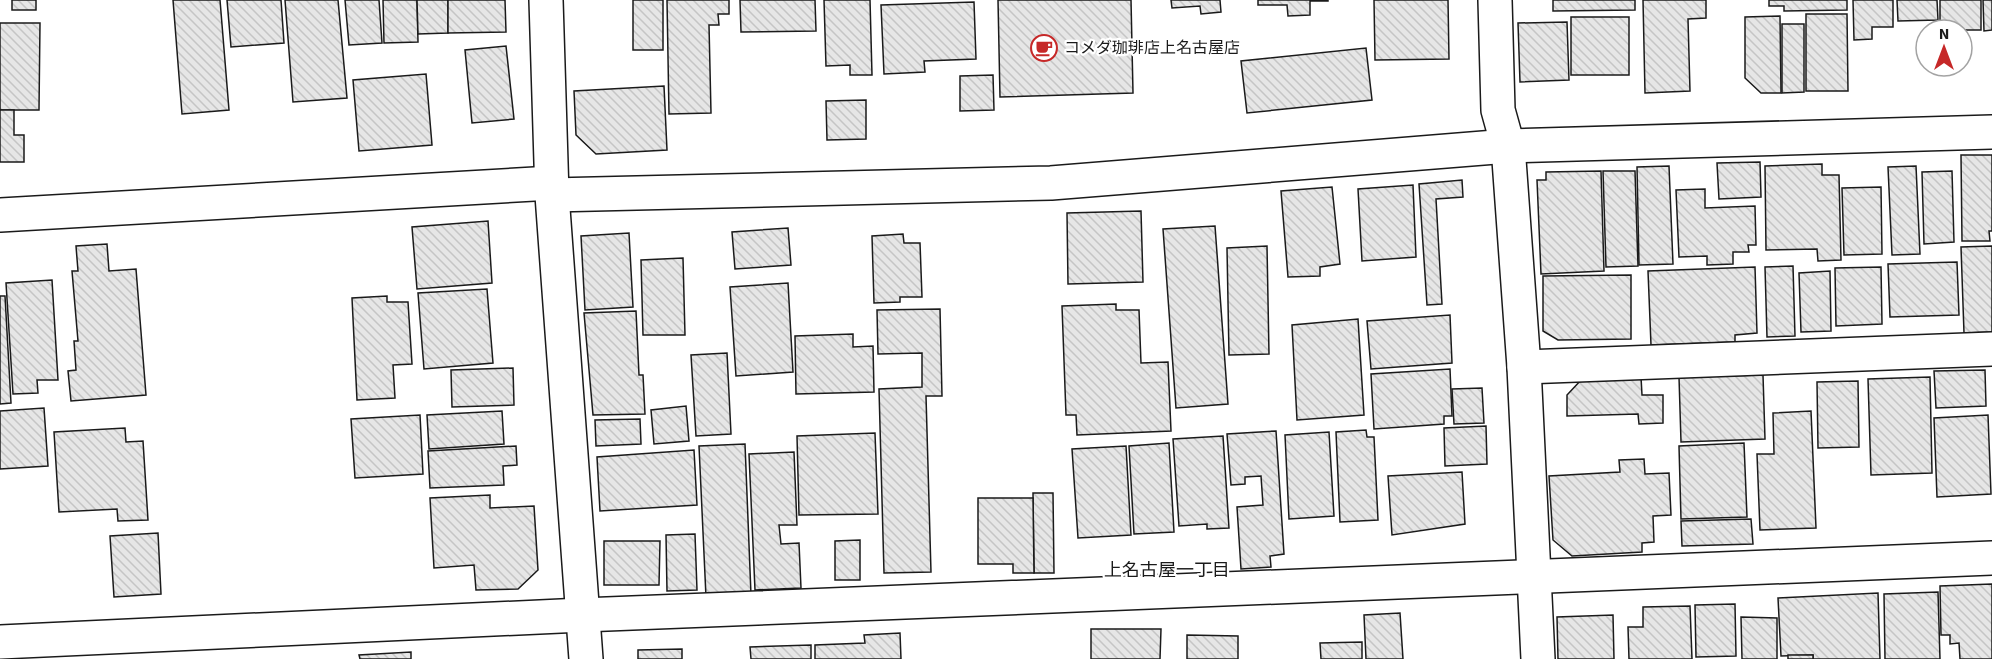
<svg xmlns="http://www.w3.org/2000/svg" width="1992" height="659" font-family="'Source Sans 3','Noto Sans JP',sans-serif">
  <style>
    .building { fill: url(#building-back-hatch); stroke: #1a1a1a; stroke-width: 1.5 }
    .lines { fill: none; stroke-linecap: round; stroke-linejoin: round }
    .street-casing { stroke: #1a1a1a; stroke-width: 36 }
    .street { stroke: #fff; stroke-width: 33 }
    .labels { text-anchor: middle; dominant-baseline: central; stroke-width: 4.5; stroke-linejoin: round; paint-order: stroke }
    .poi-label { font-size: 16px; fill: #1a1a1a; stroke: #fff; text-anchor: start }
    .neighbourhood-label { font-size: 18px; fill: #1a1a1a; stroke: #fff }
  </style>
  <defs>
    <pattern id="building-back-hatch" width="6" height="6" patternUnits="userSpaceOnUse" patternTransform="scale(1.5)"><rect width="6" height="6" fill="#e6e6e6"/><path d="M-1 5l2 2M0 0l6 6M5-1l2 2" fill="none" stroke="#c5c5c5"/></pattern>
  </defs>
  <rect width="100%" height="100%" fill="#fff"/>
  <!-- building -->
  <g class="building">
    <rect x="12" y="0" width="24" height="10"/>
    <path d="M173 0H220L229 110 182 114Z"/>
    <path d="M227 0H281L284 43 231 47Z"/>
    <path d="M285 0H338L347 98 293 102Z"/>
    <path d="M345 0H379L382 43 349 45Z"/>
    <path d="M383 0H417L418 42 384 43Z"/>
    <path d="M417 0H448V33L418 34Z"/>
    <path d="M448 0H505L506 32 448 33Z"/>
    <rect x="633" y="0" width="30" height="50"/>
    <path d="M667 0H729V14H718L719 25H709L711 113 669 114Z"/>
    <path d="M740 0H815L816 31 741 32Z"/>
    <path d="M824 0H870L872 75H850V65L826 66Z"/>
    <path d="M998 0H1131L1133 93 1000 97Z"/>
    <path d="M1171 0H1220L1221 12 1201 14 1200 6 1172 8Z"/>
    <path d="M1258 0H1328V1H1310V15L1288 16 1287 5H1258Z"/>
    <path d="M1374 0H1448L1449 59 1375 60Z"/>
    <path d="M1553 0H1635V10L1553 11Z"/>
    <path d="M1643 0H1706V18L1688 19 1690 91 1645 93Z"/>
    <path d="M1769 0H1847V10L1784 11V6H1769Z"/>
    <path d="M1853 0H1893V27H1872V39L1854 40Z"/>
    <path d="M1897 0H1937L1938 20 1898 21Z"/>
    <rect x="1940" y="0" width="41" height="30"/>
    <path d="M1983 0H1992V30L1984 31Z"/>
    <path d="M974 2 976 59 924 61 925 72 884 74 881 5Z"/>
    <path d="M1806 14H1847L1848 91H1806Z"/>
    <path d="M1780 16 1781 93H1761L1745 78V17Z"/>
    <rect x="1571" y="17" width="58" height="58"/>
    <path d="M1567 22 1569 80 1520 82 1518 23Z"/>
    <path d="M0 23H40L39 110H0Z"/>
    <path d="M1782 24H1804V92L1782 93Z"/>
    <path d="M506 46 514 119 472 123 465 50Z"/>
    <path d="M1366 48 1372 100 1247 113 1241 61Z"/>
    <path d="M426 74 432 145 359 151 353 80Z"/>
    <path d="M993 75 994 110 960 111V76Z"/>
    <path d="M664 86 667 150 596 154 576 135 574 91Z"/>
    <path d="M866 100V139L827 140 826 101Z"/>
    <path d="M0 110H14V135H24V162H0Z"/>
    <path d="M1961 155H1992V231H1989L1990 241H1962Z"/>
    <path d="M1760 162 1761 197 1719 199 1717 163Z"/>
    <path d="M1822 164V175H1839L1841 260 1818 261 1817 249 1766 250 1765 166Z"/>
    <path d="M1669 166 1673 264 1639 265 1637 167Z"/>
    <path d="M1916 166 1920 254 1892 255 1888 167Z"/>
    <path d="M1601 171 1604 271 1541 274 1537 180H1546V172Z"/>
    <path d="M1603 171H1635L1638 266 1606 267Z"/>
    <path d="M1952 171 1954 242 1924 244 1922 172Z"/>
    <path d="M1462 180 1463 197 1436 199 1442 304 1427 305 1419 184Z"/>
    <path d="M1413 185 1416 257 1362 261 1358 189Z"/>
    <path d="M1332 187 1340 264 1320 267V276L1288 277 1281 191Z"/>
    <path d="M1881 187 1882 254 1844 255 1842 188Z"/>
    <path d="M1705 189V208L1755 206 1756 245H1748L1749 252H1733V264L1707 265V256L1679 257 1676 190Z"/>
    <path d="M1141 211 1143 282 1068 284 1067 213Z"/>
    <path d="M488 221 492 283 417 289 412 227Z"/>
    <path d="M1215 226 1228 404 1176 408 1163 229Z"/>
    <path d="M788 228 791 265 735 269 732 232Z"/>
    <path d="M629 233 633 307 585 310 581 236Z"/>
    <path d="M903 234 904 243H920L922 297H900V302L874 303 872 236Z"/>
    <path d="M107 244 109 271 136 269 146 395 71 401 68 371 76 370 74 341H78L72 271H78L76 246Z"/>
    <path d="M1267 246 1269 354 1229 355 1227 248Z"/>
    <path d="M1992 246V332L1964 333 1961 247Z"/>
    <path d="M683 258 685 335H643L641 260Z"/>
    <path d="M1957 262 1959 315 1890 317 1888 264Z"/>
    <path d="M1793 266 1795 336 1767 337 1765 267Z"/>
    <path d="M1755 267 1757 333 1735 335V342L1651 345 1648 271Z"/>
    <path d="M1881 267 1882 324 1836 326 1835 268Z"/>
    <path d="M1830 271 1831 331 1801 332 1799 273Z"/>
    <path d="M1631 275V339L1558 340 1543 331V276Z"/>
    <path d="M52 280 58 380H37L38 393 13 394 6 283Z"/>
    <path d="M788 283 793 372 736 376 730 287Z"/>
    <path d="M487 289 493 363 424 369 418 293Z"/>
    <path d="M0 296H5L11 403 0 404Z"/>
    <path d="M387 296V302H408L412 364 393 365 395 398 357 400 352 298Z"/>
    <path d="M1116 304V310H1139L1141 363 1168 362 1171 431 1077 435 1076 415H1066L1062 306Z"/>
    <path d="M940 309 942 396H926L931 572 884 573 879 389 922 387V353L878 354 877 310Z"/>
    <path d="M636 311 639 375H643L645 414 593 415 584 313Z"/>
    <path d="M1450 315 1452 363 1371 369 1367 321Z"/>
    <path d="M1358 319 1364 415 1297 420 1292 325Z"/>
    <path d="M853 334V347L873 346 874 392 796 394 795 336Z"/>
    <path d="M727 353 731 434 696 436 691 355Z"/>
    <path d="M513 368 514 405 452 407 451 370Z"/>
    <path d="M1450 369 1452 416H1444V424L1374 429 1371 374Z"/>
    <path d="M1985 370 1986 406 1936 408 1934 371Z"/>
    <path d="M1763 375 1765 439 1681 442 1679 377Z"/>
    <path d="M1641 377 1642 395H1663V423L1639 424 1638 414 1567 416V395L1582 379Z"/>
    <path d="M1930 377 1932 473 1871 475 1868 379Z"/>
    <path d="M1858 381 1859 447 1818 448 1817 382Z"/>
    <path d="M1482 388 1484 423 1454 424 1452 389Z"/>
    <path d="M686 406 689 441 654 444 651 410Z"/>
    <path d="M44 408 48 466 0 469V411Z"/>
    <path d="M502 411 504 444 429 449 427 415Z"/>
    <path d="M1811 411 1816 528 1760 530 1757 454H1774L1773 413Z"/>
    <path d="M420 415 423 474 355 478 351 419Z"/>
    <path d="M1988 415 1991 494 1937 497 1934 418Z"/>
    <path d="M640 419 641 444 596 446 595 420Z"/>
    <path d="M1486 426 1487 464 1445 466 1444 428Z"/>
    <path d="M125 428 126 442 143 441 148 520 118 521 117 509 59 512 54 432Z"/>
    <path d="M1366 430 1367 437H1374L1378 520 1340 522 1336 432Z"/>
    <path d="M1276 431 1284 554 1270 556 1271 567 1241 569 1237 507 1263 505 1261 476 1245 477V484L1231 485 1227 434Z"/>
    <path d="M1329 432 1334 516 1289 519 1285 435Z"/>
    <path d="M875 433 878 514 799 515 797 436Z"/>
    <path d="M1223 436 1229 528 1207 529V524L1179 526 1173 439Z"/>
    <path d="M1169 443 1174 532 1134 534 1129 446Z"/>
    <path d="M1744 443 1747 517 1681 519 1679 446Z"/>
    <path d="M745 444 751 595 706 597 699 446Z"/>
    <path d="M516 446 517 465 503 466 504 485 430 488 428 451Z"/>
    <path d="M1126 446 1131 535 1078 538 1072 449Z"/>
    <path d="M694 450 697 505 600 511 597 457Z"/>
    <path d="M794 452 797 525H779L781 544 799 543 801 588 755 590 749 454Z"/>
    <path d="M1644 459 1645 474 1669 473 1671 515 1653 516 1654 542 1642 543V552L1572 556 1553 540 1549 476 1620 472 1619 460Z"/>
    <path d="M1462 472 1465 524 1392 535 1388 476Z"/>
    <path d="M1033 493H1053L1054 573H1034Z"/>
    <path d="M490 495V508L534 506 538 570 518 589 476 590 474 565 434 568 430 498Z"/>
    <path d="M978 498H1033L1034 573H1013V564H978Z"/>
    <path d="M1751 519 1753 544 1682 546 1681 521Z"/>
    <path d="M158 533 161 594 114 597 110 536Z"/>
    <path d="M695 534 697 590 667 591 666 535Z"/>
    <path d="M860 540V580H835V541Z"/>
    <path d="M604 541H660L659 585H604Z"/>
    <path d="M1992 584V659H1960L1959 643 1950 644V635H1941L1940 586Z"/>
    <path d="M1938 592 1940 659H1885L1884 594Z"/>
    <path d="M1878 593 1880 659H1813V655L1781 656 1778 598Z"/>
    <path d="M1735 604 1736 656 1696 657 1695 605Z"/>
    <path d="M1690 606 1692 659H1629L1628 627H1643V607Z"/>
    <path d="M1400 613 1403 659H1366L1364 615Z"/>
    <path d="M1613 615 1614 659H1558L1557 617Z"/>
    <path d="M1741 617 1777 618V659H1742Z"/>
    <path d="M1091 629H1161L1160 659H1091Z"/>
    <path d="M900 633 901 659H815V645L865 643 864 635Z"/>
    <path d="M1187 635 1238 636V659H1187Z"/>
    <path d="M1362 642V659H1321L1320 643Z"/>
    <path d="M811 645V659H751L750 647Z"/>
    <path d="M682 649V659H638V650Z"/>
    <path d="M411 652V659H360L359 655Z"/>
    <rect x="1788" y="655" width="25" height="4"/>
  </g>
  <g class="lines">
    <defs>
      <g id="street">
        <path d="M546 0 552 195 586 659"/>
        <path d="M1495 0 1498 110 1508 146 1524 367 1538 659"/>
        <path d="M552 195 1051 183 1508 146 1992 132"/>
        <path d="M0 215 552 183"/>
        <path d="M1524 367 1992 349"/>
        <path d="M0 642 582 615 1992 558"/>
      </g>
    </defs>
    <!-- street casing -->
    <use href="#street" class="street-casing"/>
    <!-- street -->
    <use href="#street" class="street"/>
  </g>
  <!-- icons -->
  <defs>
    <symbol id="cafe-ring" viewBox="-11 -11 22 22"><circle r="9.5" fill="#fff" stroke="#c62828" stroke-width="1.5"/><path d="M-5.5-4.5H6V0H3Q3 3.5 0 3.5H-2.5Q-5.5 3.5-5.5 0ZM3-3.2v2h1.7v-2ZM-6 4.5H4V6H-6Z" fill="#c62828"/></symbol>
  </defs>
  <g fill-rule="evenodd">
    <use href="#cafe-ring" x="1029" y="33" width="30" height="30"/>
  </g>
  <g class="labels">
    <!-- poi labels -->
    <g class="poi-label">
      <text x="1064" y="48">コメダ珈琲店上名古屋店</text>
    </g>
    <!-- neighbourhood labels -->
    <g class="neighbourhood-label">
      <text x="1167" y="570">上名古屋一丁目</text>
    </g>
  </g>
  <!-- north arrow -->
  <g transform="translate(1944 48)"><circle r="28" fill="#ffffff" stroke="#a3a3a3" stroke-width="1.5"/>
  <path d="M0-4.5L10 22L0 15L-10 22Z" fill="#c62828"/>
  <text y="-9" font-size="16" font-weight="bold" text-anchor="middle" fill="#1a1a1a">N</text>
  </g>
</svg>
